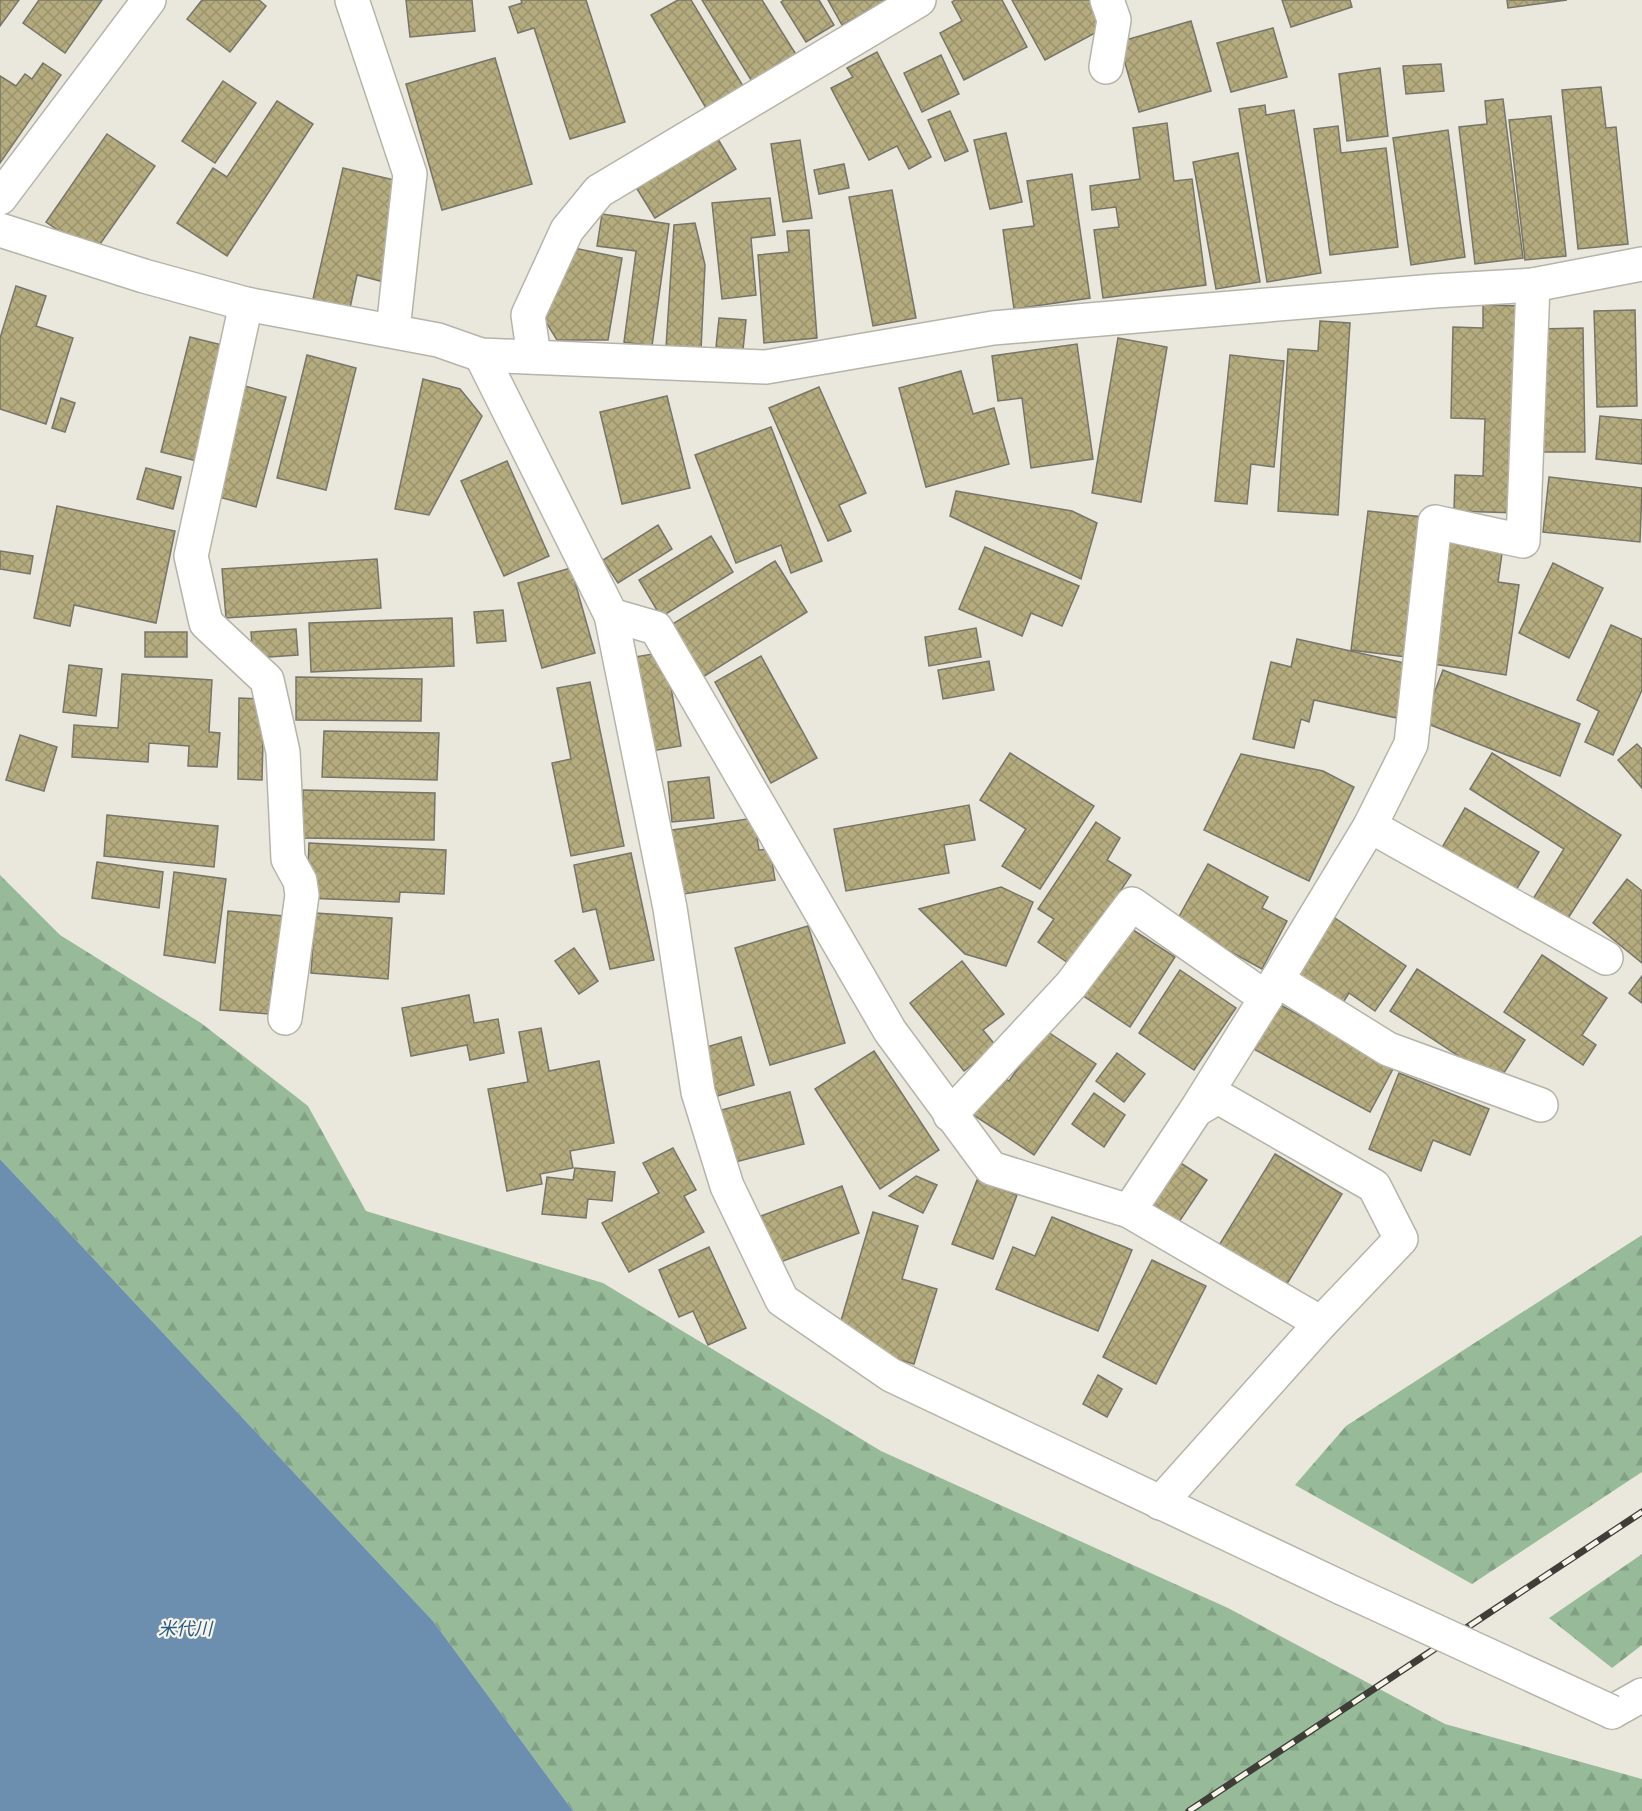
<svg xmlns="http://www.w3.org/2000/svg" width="1642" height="1811" font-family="Literata,'Noto Sans JP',serif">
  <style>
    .forest { fill: url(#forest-firs) }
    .water { fill: #6d8faf }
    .building { fill: url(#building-cross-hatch); stroke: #77756a; stroke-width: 1.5 }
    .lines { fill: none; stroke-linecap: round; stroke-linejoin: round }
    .minor-casing { stroke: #b6b4a9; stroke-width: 36 }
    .minor { stroke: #fff; stroke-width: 33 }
    .rail-casing { stroke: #3e3d38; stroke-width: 7 }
    .rail { stroke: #f7f5e9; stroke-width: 4.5; stroke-dasharray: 14; stroke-linecap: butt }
    .minor-bridge-casing { stroke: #b6b4a9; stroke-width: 36; stroke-linecap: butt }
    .minor-bridge { stroke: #fff; stroke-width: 33 }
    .labels { text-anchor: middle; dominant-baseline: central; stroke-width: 4.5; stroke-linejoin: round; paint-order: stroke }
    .water-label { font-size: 18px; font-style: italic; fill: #245886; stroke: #f7f5e9 }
  </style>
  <defs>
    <pattern id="forest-firs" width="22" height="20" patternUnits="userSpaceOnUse" patternTransform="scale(1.5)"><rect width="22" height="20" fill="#97bb99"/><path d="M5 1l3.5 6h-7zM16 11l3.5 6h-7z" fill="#82a083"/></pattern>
    <pattern id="building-cross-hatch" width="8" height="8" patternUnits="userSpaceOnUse" patternTransform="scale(1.5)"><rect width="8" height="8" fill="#b4ac7e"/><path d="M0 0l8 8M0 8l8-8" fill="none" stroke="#9a936c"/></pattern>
  </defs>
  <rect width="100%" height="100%" fill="#eae8dc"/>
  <!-- forest -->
  <g class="forest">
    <path d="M0 875 60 935 201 1023 308 1106 366 1211 603 1283 881 1451 1228 1608 1445 1724 1642 1779V1811H573L433 1621 0 1159Z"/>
    <path d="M1642 1235V1472L1472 1584 1295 1485 1346 1426Z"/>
    <path d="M1642 1554V1645L1612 1668 1549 1618Z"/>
  </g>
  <!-- water -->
  <path class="water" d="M0 1159 433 1621 573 1811H0Z"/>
  <!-- building -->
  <g class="building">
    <path d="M0 0H19L0 26Z"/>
    <path d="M39 0H102L65 53 23 23Z"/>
    <path d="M202 0H259L266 6 230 52 187 19Z"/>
    <path d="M406 0H472L475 31 410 37Z"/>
    <path d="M521 0H586L625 122 570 139 534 28 518 33 509 7 522 3Z"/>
    <path d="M678 0H691L743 86 706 108 651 15Z"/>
    <path d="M702 0H762L797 56 753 83Z"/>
    <path d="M784 0H819L834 25 806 42 781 2Z"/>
    <path d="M828 0H883L884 2 842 25Z"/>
    <path d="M955 0H1002L1027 47 964 80 940 33 962 21 952 2Z"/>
    <path d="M1012 0H1094L1108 26 1045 60Z"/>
    <path d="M1282 0H1350L1352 7 1291 27Z"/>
    <path d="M1507 0H1567L1508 8Z"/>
    <path d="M1191 21 1211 91 1139 112 1119 42Z"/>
    <path d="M1273 28 1287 77 1231 92 1217 43Z"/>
    <path d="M877 52 931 157 909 169 897 146 869 160 831 88 853 77 847 68Z"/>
    <path d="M941 55 959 94 922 112 904 73Z"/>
    <path d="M495 58 532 184 442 210 406 84Z"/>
    <path d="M43 63 61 75 0 163V76L16 86 25 74 32 79Z"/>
    <path d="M1441 64 1444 91 1406 94 1403 66Z"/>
    <path d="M1380 68 1388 136 1347 141 1339 74Z"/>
    <path d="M223 81 256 103 215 163 182 141Z"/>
    <path d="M1601 87 1606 128 1616 127 1628 244 1578 249 1562 90Z"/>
    <path d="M1503 99 1523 258 1475 264 1459 127 1487 124 1485 101Z"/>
    <path d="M277 101 313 124 227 256 177 223 213 168 227 177Z"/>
    <path d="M1265 105 1266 115 1294 110 1321 273 1267 282 1239 109Z"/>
    <path d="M950 111 968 151 945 161 928 120Z"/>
    <path d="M1551 116 1566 256 1525 260 1509 120Z"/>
    <path d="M1167 123 1174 181 1192 179 1206 285 1103 298 1094 230 1119 227 1116 207 1092 210 1090 186 1140 179 1133 128Z"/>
    <path d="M1338 126 1341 153 1386 148 1398 247 1330 255 1314 129Z"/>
    <path d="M1448 130 1465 257 1411 265 1393 138Z"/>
    <path d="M1006 133 1022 202 990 209 974 140Z"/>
    <path d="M107 134 155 166 93 254 46 222Z"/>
    <path d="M716 136 736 169 655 218 634 184Z"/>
    <path d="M800 140 812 218 783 222 771 144Z"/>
    <path d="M1238 153 1260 282 1216 289 1193 162Z"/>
    <path d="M844 164 849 188 819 194 814 170Z"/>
    <path d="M343 168 407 183 384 282 357 275 350 308 313 299Z"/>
    <path d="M1072 174 1090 298 1014 309 1003 230 1034 226 1027 181Z"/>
    <path d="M892 190 916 318 873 326 849 197Z"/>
    <path d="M770 198 775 235 751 238 756 295 722 299 712 203Z"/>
    <path d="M602 214 669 224 652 346 624 342 636 251 597 246Z"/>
    <path d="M695 223 705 265 701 350 666 347 674 225Z"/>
    <path d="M809 230 817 338 764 343 758 255 789 252 787 231Z"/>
    <path d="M574 248 622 258 608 340H557L541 314Z"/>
    <path d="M16 286 46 296 36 326 73 338 46 424 0 409V338Z"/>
    <path d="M1483 305 1523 306 1518 513 1454 511 1455 475 1483 476 1485 419 1451 418 1453 327 1483 328Z"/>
    <path d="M1635 310 1637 406 1597 407 1594 311Z"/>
    <path d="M719 318 746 320 743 350 716 347Z"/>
    <path d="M1320 321 1350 323 1338 515 1278 511 1288 349 1318 351Z"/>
    <path d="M1583 328 1585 452H1539L1537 329Z"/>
    <path d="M190 337 226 346 197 461 161 452Z"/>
    <path d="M1118 338 1167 347 1141 502 1092 493Z"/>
    <path d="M1077 344 1093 459 1031 468 1022 398 998 401 992 356Z"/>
    <path d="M307 355 356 368 326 490 277 478Z"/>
    <path d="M1230 355 1284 361 1274 467 1251 464 1247 504 1215 501Z"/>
    <path d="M961 371 973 414 994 408 1009 464 926 487 899 388Z"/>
    <path d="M423 379 460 389 482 416 429 515 395 509Z"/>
    <path d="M245 386 286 397 256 507 215 496Z"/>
    <path d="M819 387 866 493 839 505 851 531 828 541 769 408Z"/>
    <path d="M667 396 690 488 622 504 600 412Z"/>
    <path d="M61 398 75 403 65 432 52 428Z"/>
    <path d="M1600 416 1642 420V464L1596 459Z"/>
    <path d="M771 427 822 561 791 573 781 545 736 563 695 455Z"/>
    <path d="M507 461 549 556 504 576 461 481Z"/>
    <path d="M146 468 181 477 173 509 137 499Z"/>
    <path d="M1549 477 1642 488 1640 542 1543 532Z"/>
    <path d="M956 491 1072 511 1097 523 1081 579 950 516Z"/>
    <path d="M57 506 175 531 156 623 74 605 70 626 34 618Z"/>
    <path d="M1368 511 1423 517 1406 657 1351 650Z"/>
    <path d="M658 525 672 549 618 583 603 560Z"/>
    <path d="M711 536 733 572 661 617 639 580Z"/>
    <path d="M1447 537 1503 546 1498 582 1519 585 1506 675 1427 663Z"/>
    <path d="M985 547 1079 586 1062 626 1031 613 1022 636 959 609Z"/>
    <path d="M0 551 33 556 30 574 0 569Z"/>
    <path d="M377 559 381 608 226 618 222 569Z"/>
    <path d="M775 561 807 612 703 677 671 625Z"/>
    <path d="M1553 563 1603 588 1569 658 1519 633Z"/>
    <path d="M571 568 595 653 542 668 518 583Z"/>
    <path d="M503 610 506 641 477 643 474 612Z"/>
    <path d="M452 618 454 666 311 672 309 623Z"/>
    <path d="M1611 625 1642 639V690L1613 755 1585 742 1599 711 1577 700Z"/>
    <path d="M976 628 981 657 929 666 925 637Z"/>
    <path d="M296 629 298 655 253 658 251 632Z"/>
    <rect x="145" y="632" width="42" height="25"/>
    <path d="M1297 639 1409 664 1397 718 1314 700 1309 722 1301 719 1294 748 1253 739 1271 662 1291 667Z"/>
    <path d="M665 652 681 746 640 753 622 659Z"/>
    <path d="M761 656 817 758 771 783 715 682Z"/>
    <path d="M989 661 994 690 943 699 938 670Z"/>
    <path d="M69 665 102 669 96 716 63 712Z"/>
    <path d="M1443 670 1580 724 1560 776 1423 722Z"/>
    <path d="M122 674 212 680 209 732 220 733 217 767 188 766 189 746 149 743 148 762 72 757 74 725 118 728Z"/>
    <path d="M296 677 422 679 421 721 296 720Z"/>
    <path d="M590 682 624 846 571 856 552 763 571 759 557 688Z"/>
    <path d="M239 698 264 699 262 780 238 779Z"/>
    <path d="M324 731 439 733 437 780 322 777Z"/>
    <path d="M20 735 57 747 44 791 6 780Z"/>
    <path d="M1637 744 1642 749V788L1618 760Z"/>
    <path d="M1010 753 1094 806 1040 889 1002 866 1026 829 980 800Z"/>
    <path d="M1492 753 1621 835 1567 920 1533 899 1564 849 1470 789Z"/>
    <path d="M1241 754 1323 771 1354 787 1309 881 1204 830Z"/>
    <path d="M709 777 714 818 672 822 668 782Z"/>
    <path d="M303 790 435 793 434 840 302 838Z"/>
    <path d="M969 805 975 840 944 845 949 873 846 891 834 829Z"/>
    <path d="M1465 808 1539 852 1513 895 1440 851Z"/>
    <path d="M107 815 218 826 214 867 104 856Z"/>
    <path d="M754 818 759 850 770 849 775 880 677 895 666 831Z"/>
    <path d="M1096 822 1120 838 1107 860 1131 875 1071 965 1038 942 1054 919 1038 909Z"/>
    <path d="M309 843 446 850 444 894 400 892 399 902 307 898Z"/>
    <path d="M631 853 654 960 610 969 596 909 583 912 574 865Z"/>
    <path d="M97 862 163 872 159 908 92 898Z"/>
    <path d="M1208 864 1268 897 1262 908 1287 921 1262 969 1176 922Z"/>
    <path d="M174 872 226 879 215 963 164 955Z"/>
    <path d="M1627 879 1642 891V963L1593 923Z"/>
    <path d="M1001 887 1033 902 1006 966 965 954 919 909Z"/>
    <path d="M228 911 284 916 280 973 273 972 269 1014 220 1010Z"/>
    <path d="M315 913 392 918 388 979 311 973Z"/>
    <path d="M1332 916 1406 966 1375 1011 1349 993 1339 1009 1291 976Z"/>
    <path d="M808 926 845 1043 770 1065 735 948Z"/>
    <path d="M1130 928 1175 957 1130 1027 1079 993Z"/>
    <path d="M574 948 598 981 579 994 555 961Z"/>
    <path d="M1542 955 1607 998 1582 1035 1596 1045 1583 1065 1504 1012Z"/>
    <path d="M962 961 1004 1014 983 1030 996 1046 964 1071 910 1003Z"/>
    <path d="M1417 969 1525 1040 1498 1082 1390 1011Z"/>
    <path d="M1180 970 1236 1008 1194 1070 1139 1033Z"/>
    <path d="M1642 976V1003L1629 993Z"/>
    <path d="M469 995 474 1023 498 1019 504 1053 470 1060 467 1045 411 1056 402 1008Z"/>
    <path d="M1275 1002 1394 1067 1370 1112 1250 1047Z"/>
    <path d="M541 1028 549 1071 599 1061 614 1143 570 1151 573 1168 540 1174 542 1184 507 1191 488 1089 528 1082 519 1032Z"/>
    <path d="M1045 1030 1096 1064 1034 1155 972 1114 999 1074 1009 1081Z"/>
    <path d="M741 1037 754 1085 714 1097 700 1049Z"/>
    <path d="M874 1051 939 1150 880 1189 815 1089Z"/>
    <path d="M1117 1053 1145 1074 1124 1102 1096 1081Z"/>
    <path d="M1399 1073 1489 1109 1470 1155 1433 1140 1421 1171 1369 1149Z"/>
    <path d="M790 1092 804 1144 724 1165 710 1113Z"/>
    <path d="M1094 1093 1125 1115 1104 1147 1072 1124Z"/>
    <path d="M673 1148 696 1190 684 1196 704 1232 629 1272 602 1223 659 1193 643 1163Z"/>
    <path d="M1275 1154 1342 1194 1285 1287 1218 1247Z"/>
    <path d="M1176 1160 1207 1180 1175 1228 1144 1207Z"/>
    <path d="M575 1168 615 1172 612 1201 588 1199 586 1218 542 1214 547 1177 573 1180Z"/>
    <path d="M916 1176 937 1185 923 1213 889 1196Z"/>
    <path d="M977 1180 1017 1195 993 1259 952 1244Z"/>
    <path d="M842 1186 859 1233 753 1272 736 1225Z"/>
    <path d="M873 1212 918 1226 902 1279 937 1289 914 1364 835 1341Z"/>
    <path d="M1052 1217 1132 1250 1098 1331 996 1289 1013 1247 1035 1256Z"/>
    <path d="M709 1247 746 1328 708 1345 693 1311 679 1317 659 1270Z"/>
    <path d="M1152 1260 1206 1286 1156 1384 1103 1357Z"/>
    <path d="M1098 1375 1122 1389 1107 1417 1083 1404Z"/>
  </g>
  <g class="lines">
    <defs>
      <g id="minor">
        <path d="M352 0 410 174 393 330"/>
        <path d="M1106 67 1114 20 1107 0"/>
        <path d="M0 198 149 0"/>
        <path d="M0 230 144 276 246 304 438 340 481 355 766 367 993 328 1434 291 1533 285 1642 264"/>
        <path d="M246 304 191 556 206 623 267 680 283 752 288 859 300 881 302 895 285 1018"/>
        <path d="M481 355 611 615 670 908 698 1092 727 1186 782 1300 891 1375 1342 1588"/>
        <path d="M534 357 528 315 567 230 599 191 919 0"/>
        <path d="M611 615 656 628 890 1031 991 1168 1129 1211 1321 1323 1401 1239 1374 1186 1218 1097 1196 1110 1129 1211"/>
        <path d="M1370 826 1606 958"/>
        <path d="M1277 980 1388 1049 1541 1105"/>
        <path d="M1266 998 1370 826 1411 744 1435 522 1523 541 1533 285"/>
        <path d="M950 1115 1071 985 1132 904 1266 998 1196 1110"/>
        <path d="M1160 1503 1321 1323"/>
        <path d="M1612 1712 1642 1695"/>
      </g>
    </defs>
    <!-- minor casing -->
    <use href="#minor" class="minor-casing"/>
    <!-- minor -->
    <use href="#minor" class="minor"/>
    <defs>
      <path id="rail" d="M1189 1811 1642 1512"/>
    </defs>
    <!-- rail casing -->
    <use href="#rail" class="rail-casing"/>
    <!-- rail -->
    <use href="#rail" class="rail"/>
    <defs>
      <path id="minor-bridge" d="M1342 1588 1612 1712"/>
    </defs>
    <!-- minor-bridge casing -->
    <use href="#minor-bridge" class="minor-bridge-casing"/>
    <!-- minor-bridge -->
    <use href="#minor-bridge" class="minor-bridge"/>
  </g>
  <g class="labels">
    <!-- water labels -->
    <g class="water-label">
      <text x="185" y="1627">米代川</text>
    </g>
  </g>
</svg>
